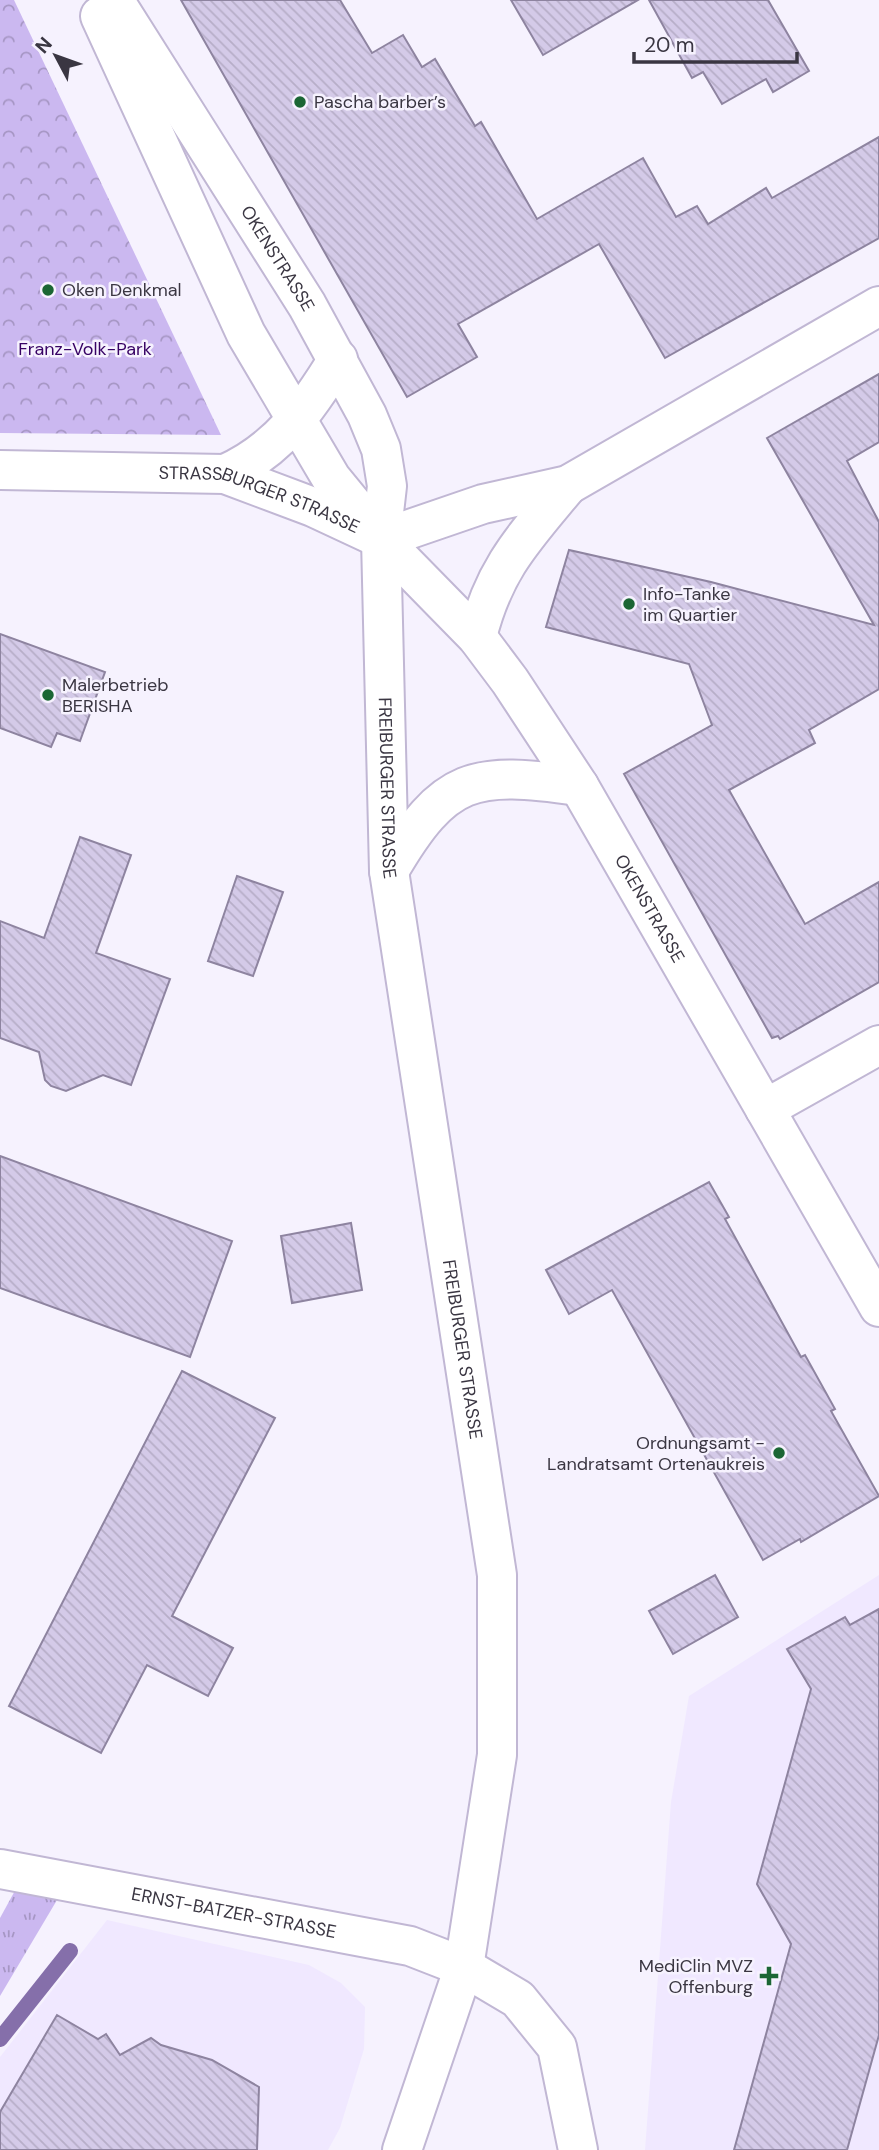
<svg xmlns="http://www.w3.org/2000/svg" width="879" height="2150" font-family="'DM Sans',sans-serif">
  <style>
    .built { fill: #f0e8ff }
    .grass { fill: url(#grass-tufts) }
    .park { fill: url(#park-crowns) }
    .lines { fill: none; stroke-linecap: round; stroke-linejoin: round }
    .stream { stroke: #856faa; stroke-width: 16 }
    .building { fill: url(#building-back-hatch); stroke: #8e84a0; stroke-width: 2 }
    .minor-casing { stroke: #c1b7d4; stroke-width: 42 }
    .tertiary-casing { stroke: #c1b7d4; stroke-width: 42 }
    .secondary-casing { stroke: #c1b7d4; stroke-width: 42 }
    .minor { stroke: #fff; stroke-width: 38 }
    .tertiary { stroke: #fff; stroke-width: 38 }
    .secondary { stroke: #fff; stroke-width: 38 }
    .poi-dot { fill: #1b6634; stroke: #f6f2fe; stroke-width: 2.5 }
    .labels { text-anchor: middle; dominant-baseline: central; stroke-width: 5; stroke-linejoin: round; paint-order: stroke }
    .poi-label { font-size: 18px; fill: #3a3642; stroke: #f6f2fe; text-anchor: start }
    .street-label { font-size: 18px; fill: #3a3642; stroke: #f6f2fe }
    .park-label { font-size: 18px; fill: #370264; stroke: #f6f2fe }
  </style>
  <defs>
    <pattern id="grass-tufts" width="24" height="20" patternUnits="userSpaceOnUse" patternTransform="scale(1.75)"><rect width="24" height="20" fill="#cbb8f0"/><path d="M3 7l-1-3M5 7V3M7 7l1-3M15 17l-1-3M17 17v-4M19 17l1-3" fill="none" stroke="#a696c4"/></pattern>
    <pattern id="park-crowns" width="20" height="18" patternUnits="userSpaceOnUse" patternTransform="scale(1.75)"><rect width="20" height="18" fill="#cbb8f0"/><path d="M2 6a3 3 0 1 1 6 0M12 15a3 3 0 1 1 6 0" fill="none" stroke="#a696c4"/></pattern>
    <pattern id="building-back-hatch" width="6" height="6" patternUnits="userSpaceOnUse" patternTransform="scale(1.75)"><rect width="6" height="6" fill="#d4cae8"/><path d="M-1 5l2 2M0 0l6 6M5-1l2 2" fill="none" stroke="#b7aec8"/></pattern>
  </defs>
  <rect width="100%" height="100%" fill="#f6f2fe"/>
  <!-- built -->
  <g class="built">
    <path d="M879 1575V2150H645L671 1802 689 1696Z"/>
    <path d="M107 1920 309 1965 341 1983 365 2007 364 2049 340 2128 328 2150H0V2057Z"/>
  </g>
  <!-- grass -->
  <path class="grass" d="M17 1887 57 1900 0 1996V1918Z"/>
  <!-- park -->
  <path class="park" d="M0 0H14L221 435 0 433Z"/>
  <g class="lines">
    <!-- stream -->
    <path class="stream" d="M0 2039 70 1951"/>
  </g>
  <!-- building -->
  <g class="building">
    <path d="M181 0H340L372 53 403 35 422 67 435 59 475 126 481 122 537 219 643 158 676 217 697 206 708 224 766 188 772 198 879 137V238L665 358 599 244 458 324 477 357 407 397Z"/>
    <path d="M511 0H638L543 55Z"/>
    <path d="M649 0H768L809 71 773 92 766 79 722 104 703 72 692 78Z"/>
    <path d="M879 374V442L847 461 879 522V689L809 730 815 743 729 790 805 924 879 882V982L780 1039 778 1036 772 1038 624 774 712 725 689 664 546 627 569 550 711 582 874 625 767 438Z"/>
    <path d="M0 634 105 672 80 741 57 733 51 747 0 728Z"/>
    <path d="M80 837 131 855 96 953 170 979 131 1085 103 1075 66 1091 51 1086 45 1080 39 1052 0 1038V921L44 938Z"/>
    <path d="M237 876 283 892 253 976 208 961Z"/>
    <path d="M0 1156 232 1241 190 1357 0 1288Z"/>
    <path d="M709 1182 729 1217 725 1219 801 1357 805 1355 835 1409 831 1411 879 1496 801 1542 800 1539 763 1560 612 1290 569 1314 546 1270Z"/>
    <path d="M351 1223 362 1290 292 1303 281 1236Z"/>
    <path d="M182 1371 275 1418 172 1616 233 1648 208 1696 147 1665 101 1753 9 1706Z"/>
    <path d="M715 1575 738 1617 673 1654 649 1611Z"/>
    <path d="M879 1609V2035L847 2150H734L791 1944 757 1884 811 1689 787 1649 845 1617 850 1625Z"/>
    <path d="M57 2015 98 2039 106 2034 120 2055 151 2038 161 2045 212 2060 259 2087 257 2150H0V2112Z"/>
  </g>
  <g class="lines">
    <defs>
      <g id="minor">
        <path id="s1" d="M0 1869 410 1946 464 1967 518 1999 557 2047 578 2150"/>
      </g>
      <g id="tertiary">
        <path id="s2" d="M879 306 568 485 483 504 381 539 477 637 510 681 579 786 879 1307"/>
        <path d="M477 637C494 568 524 538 568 485"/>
        <path d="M389 871C445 775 473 771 579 786"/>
        <path d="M765 1109 879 1045"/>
      </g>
      <g id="secondary">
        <path id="s3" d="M114 0 307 305 367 415 381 449 387 486 381 539 389 871 497 1575V1755L464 1967 402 2150"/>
        <path d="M100 16 246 334 331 478 381 539"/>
        <path id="s4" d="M0 470 225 474 313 507 373 535"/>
        <path d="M225 474C279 450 308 408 338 359"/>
      </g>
    </defs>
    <!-- minor casing -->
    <use href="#minor" class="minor-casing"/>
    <!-- tertiary casing -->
    <use href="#tertiary" class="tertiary-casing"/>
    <!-- secondary casing -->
    <use href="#secondary" class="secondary-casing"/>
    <!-- minor -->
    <use href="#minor" class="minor"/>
    <!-- tertiary -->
    <use href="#tertiary" class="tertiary"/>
    <!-- secondary -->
    <use href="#secondary" class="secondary"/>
  </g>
  <!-- markers -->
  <g class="poi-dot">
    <circle cx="300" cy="102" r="7"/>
    <circle cx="48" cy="290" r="7"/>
    <circle cx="629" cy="604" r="7"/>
    <circle cx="48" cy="695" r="7"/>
    <circle cx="779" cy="1453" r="7"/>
    <path d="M765.5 1965.5h7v7h7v7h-7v7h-7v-7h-7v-7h7z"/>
  </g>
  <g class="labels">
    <!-- poi labels -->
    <g class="poi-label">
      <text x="314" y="102">Pascha barber’s</text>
      <text x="62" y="290">Oken Denkmal</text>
      <text x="643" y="594">Info-Tanke<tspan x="643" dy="21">im Quartier</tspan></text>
      <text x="62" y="685">Malerbetrieb<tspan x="62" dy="21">BERISHA</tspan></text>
      <text x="765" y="1443" text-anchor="end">Ordnungsamt -<tspan x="765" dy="21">Landratsamt Ortenaukreis</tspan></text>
      <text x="753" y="1966" text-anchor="end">MediClin MVZ<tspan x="753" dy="21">Offenburg</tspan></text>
    </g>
    <!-- street labels -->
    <g class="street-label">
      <text stroke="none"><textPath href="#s3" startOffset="306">OKENSTRASSE</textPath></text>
      <text stroke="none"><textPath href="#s4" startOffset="264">STRASSBURGER STRASSE</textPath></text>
      <text stroke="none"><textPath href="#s3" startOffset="863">FREIBURGER STRASSE</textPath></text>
      <text stroke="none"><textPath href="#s2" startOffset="1013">OKENSTRASSE</textPath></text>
      <text stroke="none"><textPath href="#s3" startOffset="1430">FREIBURGER STRASSE</textPath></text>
      <text stroke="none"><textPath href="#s1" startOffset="238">ERNST-BATZER-STRASSE</textPath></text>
    </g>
    <!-- park labels -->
    <g class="park-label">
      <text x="85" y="349">Franz-Volk-Park</text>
    </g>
  </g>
  <!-- north arrow -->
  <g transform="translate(56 56) rotate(311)" stroke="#f6f2fe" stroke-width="5" paint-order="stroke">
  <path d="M0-5L12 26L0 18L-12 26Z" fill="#3a3642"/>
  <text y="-10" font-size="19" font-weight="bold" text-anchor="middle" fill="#3a3642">N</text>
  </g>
  <!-- scale -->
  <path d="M634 52v10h163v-10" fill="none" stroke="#3a3642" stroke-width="3.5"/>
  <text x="644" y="52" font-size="21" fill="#3a3642" stroke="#f6f2fe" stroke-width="5" paint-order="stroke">20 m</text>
</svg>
